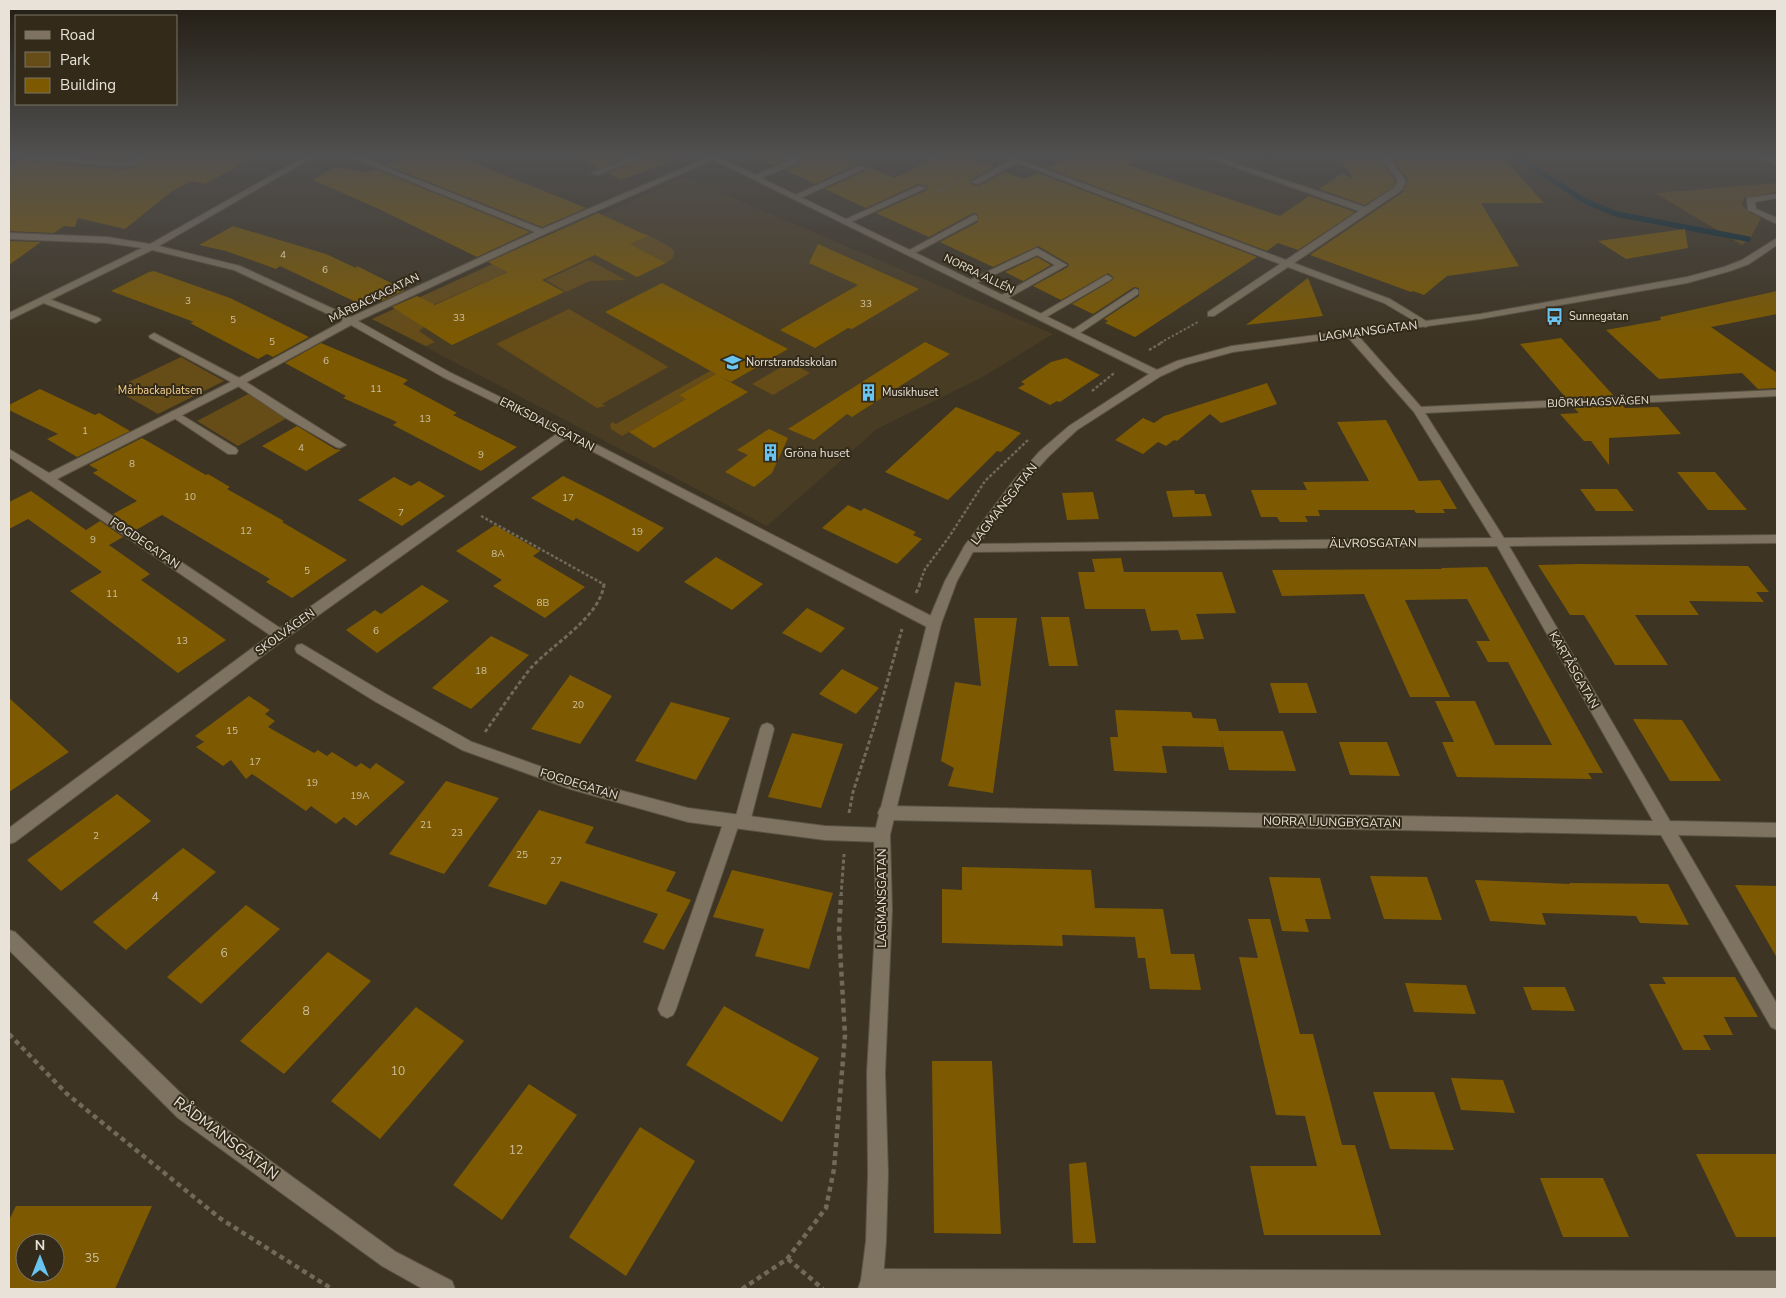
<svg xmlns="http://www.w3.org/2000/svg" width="1786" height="1298" font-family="'Nunito Sans',sans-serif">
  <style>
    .built { fill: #493c24 }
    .green { fill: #664c17 }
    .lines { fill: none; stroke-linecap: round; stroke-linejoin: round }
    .stream { stroke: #022838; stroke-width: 5.5 }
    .building { fill: #7d5a01; fill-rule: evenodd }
    .service-casing { stroke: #5b5344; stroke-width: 2 }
    .minor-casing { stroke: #5b5344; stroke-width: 2 }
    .tertiary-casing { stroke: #5b5344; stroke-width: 2 }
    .path-far3 { stroke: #71695a; stroke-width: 2; stroke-dasharray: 2.5 2; stroke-linecap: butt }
    .path-far2 { stroke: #71695a; stroke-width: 2.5; stroke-dasharray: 3 2; stroke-linecap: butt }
    .path-far1 { stroke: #71695a; stroke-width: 3; stroke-dasharray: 4 2.5; stroke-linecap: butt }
    .path { stroke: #71695a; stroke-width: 4.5; stroke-dasharray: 5 4; stroke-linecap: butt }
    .service { fill: #7e7360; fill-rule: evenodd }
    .minor { fill: #7e7360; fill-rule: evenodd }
    .tertiary { fill: #7e7360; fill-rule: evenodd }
    .labels { text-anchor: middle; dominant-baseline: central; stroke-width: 4; stroke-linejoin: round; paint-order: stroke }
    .number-label { font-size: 10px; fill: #cdc0a2 }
    .far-street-label { font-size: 11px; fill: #e8e2d8; stroke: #332a19 }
    .far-poi-label { font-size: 11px; fill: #e8e2d8; stroke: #332a19; text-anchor: start }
    .far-park-label { font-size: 11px; fill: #f8d390; stroke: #332a19 }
    .street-label { font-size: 12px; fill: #e8e2d8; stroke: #332a19 }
    .poi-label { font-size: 12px; fill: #e8e2d8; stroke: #332a19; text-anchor: start }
    .near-number-label { font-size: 12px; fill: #cdc0a2 }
    .near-street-label { font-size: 15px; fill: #e8e2d8; stroke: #332a19 }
  </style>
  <rect width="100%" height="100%" fill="#3d3423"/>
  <!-- built -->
  <path class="built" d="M684 177 1053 334 981 378 877 429 767 526 372 319Z"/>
  <!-- green -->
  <g class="green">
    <path d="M1777 183V192L1744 198 1742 205 1750 213 1761 218 1751 237 1742 245 1655 193Z"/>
    <path d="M571 228 510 271 408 316 424 327 419 331 435 342 426 346 372 319Z"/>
    <path d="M646 234 670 247 674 251 673 258 666 263 627 243Z"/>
    <path d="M589 260 626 280 590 281 566 292 546 280Z"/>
    <path d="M569 309 662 363 668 367 602 404 606 406 597 408 496 344Z"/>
    <path d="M181 357 224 381 158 414 114 389Z"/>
    <path d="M790 362 810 373 773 395 752 384Z"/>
    <path d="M710 371 716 374 680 394 686 399 622 436 611 429 610 425 612 422 616 424Z"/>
    <path d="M250 393 287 418 238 446 197 421Z"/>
  </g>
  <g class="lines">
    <!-- stream -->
    <path class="stream" d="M1516 156 1583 200 1616 214 1748 239"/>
  </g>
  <!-- building -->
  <g class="building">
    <path d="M65 156H138L119 160Z"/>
    <path d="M151 156H256L205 184 191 181 171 192 125 229 78 218 75 227 64 226 54 233 9 231V167L21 160 122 169 133 168Z"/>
    <path d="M409 156H457L586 208 542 227 386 165Z"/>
    <path d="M576 156H630L599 168Z"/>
    <path d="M647 156H680V158L621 180 608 173Z"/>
    <path d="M753 156H790L789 159 774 165Z"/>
    <path d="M802 156H843L894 178 941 156H964L994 167 970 180V184L979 186 1004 172 1024 179 1038 173 1257 257 1135 337 1105 323 1108 321 1104 319 1139 296V288L1134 287 1093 314 1072 304 1111 281 1114 278 1108 273 1061 300 1033 286 1068 267 1069 264 1038 246 993 267 940 242 978 222V214L973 213 929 237 876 213 927 190V186L918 184 866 208 825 189 867 170V166L858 164 815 184 785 170 797 166Z"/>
    <path d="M1070 156H1131L1128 165 1280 216 1309 196 1355 212 1298 250 1278 243 1267 251 1047 168Z"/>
    <path d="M1340 159 1380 160 1396 181 1394 186 1365 205 1319 189 1341 174 1353 178Z"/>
    <path d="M1393 160H1505L1544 203H1481L1519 266 1447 276 1424 295 1413 291 1411 292 1310 255 1403 192 1408 180Z"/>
    <path d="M334 167 367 172 375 169 530 232 477 257 379 209 313 180Z"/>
    <path d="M598 213 648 236 630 244 666 263 637 277 595 255 542 280 564 292 452 345 392 307 417 296 435 305 508 272 488 262Z"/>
    <path d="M233 226 326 254 356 268 357 266 405 290 382 301 376 297 360 304 280 266 276 269 226 251 199 245Z"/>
    <path d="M1685 229 1688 248 1626 259 1598 241Z"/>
    <path d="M9 241 41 242 9 265Z"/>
    <path d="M818 244 919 289 852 329 848 328 815 348 780 330 858 285 809 263Z"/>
    <path d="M1037 257 1051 265 1023 281 1005 272Z"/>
    <path d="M154 271 230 298 309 337 273 357 267 354 258 359 190 323 194 322 111 291 149 272Z"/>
    <path d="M1308 278 1323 316 1246 325Z"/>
    <path d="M662 283 788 349 731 382 719 376 748 392 654 448 629 432 686 399 679 395 716 374 605 312Z"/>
    <path d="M1777 291V314L1711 327 1777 373V388L1758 389 1742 373 1659 379 1606 330 1661 320 1660 317Z"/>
    <path d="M1561 338 1614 396 1566 398 1520 344Z"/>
    <path d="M925 342 950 354 852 417 847 414 814 440 788 429Z"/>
    <path d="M321 343 408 380 403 384 457 413 453 415 517 447 481 471 393 425 397 422 343 398 346 396 285 363Z"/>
    <path d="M1066 358 1100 375 1060 402 1057 401 1050 405 1018 388 1025 384 1021 382 1051 362Z"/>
    <path d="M1267 383 1277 404 1221 423 1210 414 1177 441 1174 440 1166 446 1158 442 1143 454 1115 440 1143 418 1154 423 1164 416Z"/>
    <path d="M40 389 95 415 99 413 130 431 77 457 47 439 58 434 9 410V405Z"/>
    <path d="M1622 405 1625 408 1658 407 1681 434 1609 438V465L1591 441H1584L1560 414 1579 413 1574 408Z"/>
    <path d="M956 407 1021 433 1001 452 997 451 948 500 885 472Z"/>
    <path d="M1386 420 1419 481 1440 480 1457 509H1443L1445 513H1416L1414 510H1318L1320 516H1305L1308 522H1280L1277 517H1261L1251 490H1307L1303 482 1369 481 1337 422Z"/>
    <path d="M297 426 335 449 341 450 306 471 262 446Z"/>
    <path d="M769 429 788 438 772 473 754 487 725 472 748 455 737 450Z"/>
    <path d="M142 438 206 475 208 474 230 487 227 489 284 521 282 522 347 560 292 598 266 582 270 579 162 515 136 530 113 514 137 501 93 473 98 470 89 465Z"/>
    <path d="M1677 472H1715L1747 510H1708Z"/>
    <path d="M563 476 605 497 664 528 638 552 576 518 573 521 531 498Z"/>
    <path d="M394 477 411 486 419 481 445 496 402 526 358 500Z"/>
    <path d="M1580 489H1617L1634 511H1596Z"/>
    <path d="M1194 490 1195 494H1205L1212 516 1173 517 1166 491Z"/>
    <path d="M31 491 86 530 100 521 123 537 109 545 150 574 141 580 226 640 178 673 70 591 102 572 28 519 9 529V502Z"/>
    <path d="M1093 492 1099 519 1067 520 1062 493Z"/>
    <path d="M848 505 861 511 864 508 916 532 913 535 922 539 897 564 822 528Z"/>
    <path d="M495 525 540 551 533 556 585 587 545 618 493 586 502 580 456 551Z"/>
    <path d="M716 557 763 584 732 610 684 582Z"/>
    <path d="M1121 558 1124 572H1222L1236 613 1196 614 1204 639 1181 640 1178 630 1151 631 1145 609H1085L1078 572H1095L1092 559Z"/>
    <path d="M1581 564 1748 566 1769 592H1756L1764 602 1689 601 1699 615H1635L1668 665H1615L1584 615H1570L1538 565Z"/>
    <path d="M1487 567 1603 773H1588L1592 779 1457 777 1442 742H1454L1435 701H1475L1495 745H1552L1508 662H1488L1476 641H1490L1467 599 1405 600 1450 697H1410L1364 594 1282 596 1272 570 1442 569 1441 568Z"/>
    <path d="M422 585 449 601 377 653 346 630 375 610 381 614Z"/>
    <path d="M807 608 845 628 821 653 782 633Z"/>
    <path d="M1041 617H1069L1078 666H1049Z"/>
    <path d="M974 618H1017L993 793 948 786 954 768 941 761 955 682 981 686Z"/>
    <path d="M491 636 529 655 471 709 432 688Z"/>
    <path d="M842 669 879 688 856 714 819 694Z"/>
    <path d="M570 675 612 696 580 744 531 729Z"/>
    <path d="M1270 683H1307L1317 713H1279Z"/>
    <path d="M249 696 270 710 265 714 275 721 268 727 314 753 318 750 327 756 332 752 356 767 361 763 370 769 376 763 405 782 356 826 344 817 336 824 311 806 306 811 252 774 246 779 231 760 223 766 196 747 204 742 195 736Z"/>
    <path d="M9 698 69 752 9 792Z"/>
    <path d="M671 702 730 718 696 780 635 761Z"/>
    <path d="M1115 710 1191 712 1193 718 1216 719 1219 731H1283L1296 771 1229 770 1221 737 1223 747 1162 746 1167 773 1114 771 1110 737H1118Z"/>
    <path d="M1633 719 1682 720 1721 781H1670Z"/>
    <path d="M792 733 843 744 821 808 768 797Z"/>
    <path d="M1339 742H1387L1400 776 1350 775Z"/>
    <path d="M446 781 499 798 444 874 389 854Z"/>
    <path d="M117 794 151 821 61 891 27 860Z"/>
    <path d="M539 810 594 827 585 843 676 872 666 891 691 900 664 950 643 942 658 914 561 881 546 905 488 886Z"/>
    <path d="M183 848 216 872 126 950 93 922Z"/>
    <path d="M962 867 1091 870 1095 908 1163 909 1171 954H1194L1201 990 1150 989 1145 958H1138L1135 937 1062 935 1063 946 942 943V889L962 890Z"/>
    <path d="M732 870 833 893 809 969 755 956 764 929 713 917Z"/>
    <path d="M1370 876 1427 877 1442 920 1384 919Z"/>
    <path d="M1269 877 1320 878 1331 919H1305L1309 932 1282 931Z"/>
    <path d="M1475 880 1570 884 1569 883 1668 884 1689 925 1640 923 1636 916 1542 913 1546 925 1490 921Z"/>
    <path d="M1735 885 1777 886V958Z"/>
    <path d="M246 905 280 929 201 1004 167 977Z"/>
    <path d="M1248 919H1270L1300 1034H1313L1342 1145H1355L1381 1235H1264L1250 1166H1317L1305 1116 1276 1115 1239 957 1258 958Z"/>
    <path d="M328 952 371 981 284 1074 240 1041Z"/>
    <path d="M1662 977H1735L1758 1017H1724L1733 1035H1703L1711 1050H1683L1649 984H1666Z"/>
    <path d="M1405 983 1466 985 1476 1014 1414 1012Z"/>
    <path d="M1523 987H1565L1575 1011 1532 1010Z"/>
    <path d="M724 1006 819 1058 782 1122 686 1065Z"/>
    <path d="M416 1007 464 1041 380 1139 331 1101Z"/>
    <path d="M932 1061H992L1001 1234 934 1233Z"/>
    <path d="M1451 1078 1503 1080 1515 1113 1461 1110Z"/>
    <path d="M529 1084 577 1115 502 1220 453 1185Z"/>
    <path d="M1373 1092H1434L1454 1150 1390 1149Z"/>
    <path d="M640 1127 695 1161 626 1276 569 1237Z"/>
    <path d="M1696 1154H1777V1237H1736Z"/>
    <path d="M1086 1162 1096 1243H1073L1069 1164Z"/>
    <path d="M1540 1178H1603L1629 1237H1563Z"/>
    <path d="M16 1206H152L115 1289H9V1220ZM25 1243H55V1273H25Z"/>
  </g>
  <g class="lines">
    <defs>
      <g id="service">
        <path d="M634 156H645L598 175 591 173Z"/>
        <path d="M792 156H800L796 164 758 179 751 177 790 160Z"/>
        <path d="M928 156H937L931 159H928Z"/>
        <path d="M1764 156H1773L1777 158V163Z"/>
        <path d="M1013 159 1020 161 978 184 971 182Z"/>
        <path d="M859 166 866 168 798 199 791 197Z"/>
        <path d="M919 186 926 188 849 223 842 221Z"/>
        <path d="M974 215 977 216V220L913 254 910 255 906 252Z"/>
        <path d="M1037 248 1067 265 1003 301 998 298 1000 296 1055 265 1037 255 974 284H968L966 282Z"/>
        <path d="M1107 275 1112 278 1110 280 1043 319 1040 320 1035 317Z"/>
        <path d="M1135 289 1138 290V294L1077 335 1073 336 1068 333Z"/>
        <path d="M44 297 99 318 101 320 96 323 93 322 41 302 39 300Z"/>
        <path d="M154 333 243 380 346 445 340 448 336 447 284 417 235 384 150 338 149 336Z"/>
        <path d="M175 411 236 448 238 451 236 454H228L171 416 170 414 171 412Z"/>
        <path d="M767 723 772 725 774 729 750 822 748 827 742 829 738 827 676 1009 673 1015 667 1018 661 1015 658 1009 724 821 726 816 732 814 736 816 760 729 762 725Z"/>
      </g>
      <g id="minor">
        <path d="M15 156C50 154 85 161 119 162 130 163 138 155 149 156L132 166 122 167 19 158Z"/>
        <path d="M306 156H315L159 246 240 266 351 317 535 232 348 156H358L542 229 711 156H721L545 234 358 321 451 373 570 431 939 620 941 624 939 628H929L567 438 285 639 15 842 9 844V828L270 635 9 457V449L49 473 235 380 343 321 234 270 152 250 9 320V313L142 248 107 243 9 239V233L107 237 150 244ZM351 325 443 377 558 433 280 628 57 479 243 384Z"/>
        <path d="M1000 156H1010L1286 260 1359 211 1203 156H1214L1365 207 1395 187 1398 181 1380 156H1388L1406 181 1402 190 1294 263 1390 299 1431 324 1426 327 1423 326 1384 303 1288 267 1214 316H1208V312L1280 264Z"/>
        <path d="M1755 156H1765L1777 160V165Z"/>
        <path d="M1777 194V198L1755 202 1756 209 1777 218V224L1748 210 1747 198Z"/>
        <path d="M1350 330 1354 331 1421 407 1777 390V396L1425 413 1504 538 1777 535V543L1509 546 1670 821 1777 823V837L1678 835 1777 1004V1030L1771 1027 1661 835 886 820 880 818 878 813 880 808 886 806 1653 821 1497 546 969 552 963 548 969 544 1492 538 1414 412 1346 335 1345 333Z"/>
        <path d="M302 644 386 694 472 742 570 777 688 808 825 826 882 828 888 830 890 835 888 840 882 842 825 840 688 822 570 789 462 750 376 702 297 653 295 649 297 645Z"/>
        <path d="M9 930 15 932 192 1104 396 1252 452 1281 455 1289H423L382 1266 178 1118 9 950Z"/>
        <path d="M872 1269 1777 1271V1289H869L864 1288 861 1280 864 1272Z"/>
      </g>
      <path id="tertiary" d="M706 156H716L1157 370 1177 361 1232 346 1480 314 1687 277 1724 267 1742 260 1777 238V245L1749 264 1730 271 1687 283 1480 319 1233 352 1185 365 1161 376 1077 430 1048 457 1022 486 974 550 957 581 941 624 890 835 892 910 885 1073 888 1174 886 1241 883 1280 880 1289H858L861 1280 866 1241 868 1174 867 1073 876 910 874 835 927 624 945 581 965 545 1014 480 1040 451 1069 426 1149 374Z"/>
    </defs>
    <!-- service casing -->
    <use href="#service" class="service-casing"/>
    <!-- minor casing -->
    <use href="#minor" class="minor-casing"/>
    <!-- tertiary casing -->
    <use href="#tertiary" class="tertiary-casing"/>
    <!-- path-far3 -->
    <g class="path-far3">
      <path d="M938 192 959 181"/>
      <path d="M1160 343 1198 322"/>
    </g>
    <!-- path-far2 -->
    <g class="path-far2">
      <path d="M1149 350 1163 342"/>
      <path d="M1092 391 1113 374 1112 372"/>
      <path d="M481 516 605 585"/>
      <path d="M919 585 925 569 949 537 985 481 1028 440"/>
    </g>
    <!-- path-far1 -->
    <g class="path-far1">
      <path d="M916 593 920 584"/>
      <path d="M485 732C500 711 514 689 530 669 552 644 600 618 604 584"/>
      <path d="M849 813 853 792 877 718 902 629"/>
      <path d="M841 896 844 854"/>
    </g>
    <!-- path -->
    <g class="path">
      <path d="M9 1034 67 1094 221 1219 332 1289"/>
      <path d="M788 1259 823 1289"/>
      <path d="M742 1289 787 1259 826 1208 834 1169 845 1035 839 931 841 895"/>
    </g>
    <!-- service -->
    <use href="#service" class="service"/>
    <!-- minor -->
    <use href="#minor" class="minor"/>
    <!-- tertiary -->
    <use href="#tertiary" class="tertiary"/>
  </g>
  <!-- sky -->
  <linearGradient id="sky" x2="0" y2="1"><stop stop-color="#221d13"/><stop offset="0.46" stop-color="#515050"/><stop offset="1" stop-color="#515050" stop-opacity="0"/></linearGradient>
  <rect width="1786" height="337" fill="url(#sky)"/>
  <!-- icons -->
  <defs>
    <symbol id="bus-bare" viewBox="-9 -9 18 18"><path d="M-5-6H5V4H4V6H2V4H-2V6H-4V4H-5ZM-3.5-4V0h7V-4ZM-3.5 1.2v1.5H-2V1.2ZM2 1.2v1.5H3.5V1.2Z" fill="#69c4f0" stroke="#332a19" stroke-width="2.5" paint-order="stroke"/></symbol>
    <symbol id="school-bare" viewBox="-9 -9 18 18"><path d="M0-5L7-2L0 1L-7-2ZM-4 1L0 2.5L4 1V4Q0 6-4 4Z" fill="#69c4f0" stroke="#332a19" stroke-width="2.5" paint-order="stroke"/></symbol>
    <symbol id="building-bare" viewBox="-9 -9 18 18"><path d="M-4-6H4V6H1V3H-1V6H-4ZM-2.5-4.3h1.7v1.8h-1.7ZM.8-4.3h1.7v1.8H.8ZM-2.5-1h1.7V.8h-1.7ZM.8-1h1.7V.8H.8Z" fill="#69c4f0" stroke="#332a19" stroke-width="2.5" paint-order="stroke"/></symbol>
  </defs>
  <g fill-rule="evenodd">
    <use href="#bus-bare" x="1542" y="304" width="25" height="25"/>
    <use href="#school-bare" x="720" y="350" width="25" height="25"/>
    <use href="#building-bare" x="856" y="380" width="25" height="25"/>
    <use href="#building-bare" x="758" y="440" width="25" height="25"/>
  </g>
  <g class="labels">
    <!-- number labels -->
    <g class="number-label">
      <text x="283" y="255">4</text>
      <text x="325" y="270">6</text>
      <text x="188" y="301">3</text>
      <text x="866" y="304">33</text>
      <text x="459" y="318">33</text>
      <text x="233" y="320">5</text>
      <text x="272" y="342">5</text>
      <text x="326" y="361">6</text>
      <text x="376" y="389">11</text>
      <text x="425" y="419">13</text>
      <text x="85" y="431">1</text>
      <text x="301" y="448">4</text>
      <text x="481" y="455">9</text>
      <text x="132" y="464">8</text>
      <text x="190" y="497">10</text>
      <text x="568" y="498">17</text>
      <text x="401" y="513">7</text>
      <text x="246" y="531">12</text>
      <text x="637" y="532">19</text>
      <text x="93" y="540">9</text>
      <text x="498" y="554">8A</text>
      <text x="307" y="571">5</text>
      <text x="112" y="594">11</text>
      <text x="543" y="603">8B</text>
      <text x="376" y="631">6</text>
      <text x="182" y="641">13</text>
      <text x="481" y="671">18</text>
      <text x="578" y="705">20</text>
      <text x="232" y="731">15</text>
      <text x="255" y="762">17</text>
      <text x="312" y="783">19</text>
      <text x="360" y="796">19A</text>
      <text x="426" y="825">21</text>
      <text x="457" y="833">23</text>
      <text x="96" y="836">2</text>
      <text x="522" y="855">25</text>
      <text x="556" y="861">27</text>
    </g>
    <!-- far-street labels -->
    <g class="far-street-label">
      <text transform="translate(979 274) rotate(26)">NORRA ALLÉN</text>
      <text transform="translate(374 298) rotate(-26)">MÅRBACKAGATAN</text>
      <text transform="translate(1598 402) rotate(-2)">BJÖRKHAGSVÄGEN</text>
    </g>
    <!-- far-poi labels -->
    <g class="far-poi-label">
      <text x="1569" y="316">Sunnegatan</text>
      <text x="746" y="362">Norrstrandsskolan</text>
      <text x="882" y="392">Musikhuset</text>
    </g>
    <!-- far-park labels -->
    <g class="far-park-label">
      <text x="160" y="390">Mårbackaplatsen</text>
    </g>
    <!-- street labels -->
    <g class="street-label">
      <text transform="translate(1368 331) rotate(-7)">LAGMANSGATAN</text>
      <text transform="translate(547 424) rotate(27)">ERIKSDALSGATAN</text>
      <text transform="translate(1004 504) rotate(-52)">LAGMANSGATAN</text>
      <text transform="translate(145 543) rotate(34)">FOGDEGATAN</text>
      <text transform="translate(1373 543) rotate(-1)">ÄLVROSGATAN</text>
      <text transform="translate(285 632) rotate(-36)">SKOLVÄGEN</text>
      <text transform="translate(1574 670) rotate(60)">KARTÅSGATAN</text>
      <text transform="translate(579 784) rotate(17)">FOGDEGATAN</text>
      <text transform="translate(1332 822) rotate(1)">NORRA LJUNGBYGATAN</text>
      <text transform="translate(882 898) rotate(-90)">LAGMANSGATAN</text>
    </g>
    <!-- poi labels -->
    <g class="poi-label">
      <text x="784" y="453">Gröna huset</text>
    </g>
    <!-- near-number labels -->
    <g class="near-number-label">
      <text x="155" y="897">4</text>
      <text x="224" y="953">6</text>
      <text x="306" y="1011">8</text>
      <text x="398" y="1071">10</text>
      <text x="516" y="1150">12</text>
      <text x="92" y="1258">35</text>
    </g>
    <!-- near-street labels -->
    <g class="near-street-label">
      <text transform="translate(226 1138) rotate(37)">RÅDMANSGATAN</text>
    </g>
  </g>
  <!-- border -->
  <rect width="1786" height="1298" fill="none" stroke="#e8e2d8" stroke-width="20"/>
  <!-- legend -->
  <rect x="15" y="15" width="162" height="90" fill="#332a19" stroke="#7b7465"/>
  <rect x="25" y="31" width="25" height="8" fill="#7e7360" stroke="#7b7465"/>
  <text x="60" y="40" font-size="15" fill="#e8e2d8">Road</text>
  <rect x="25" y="52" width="25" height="15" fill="#664c17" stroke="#7b7465"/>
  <text x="60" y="65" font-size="15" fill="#e8e2d8">Park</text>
  <rect x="25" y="78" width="25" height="15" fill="#7d5a01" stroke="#7b7465"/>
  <text x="60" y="90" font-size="15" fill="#e8e2d8">Building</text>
  <!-- north arrow -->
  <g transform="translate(40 1258)"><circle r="24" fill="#332a19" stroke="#7b7465"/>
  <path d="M0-4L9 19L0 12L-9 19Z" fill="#69c4f0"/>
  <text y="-8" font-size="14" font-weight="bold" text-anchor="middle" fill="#e8e2d8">N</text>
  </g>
</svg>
